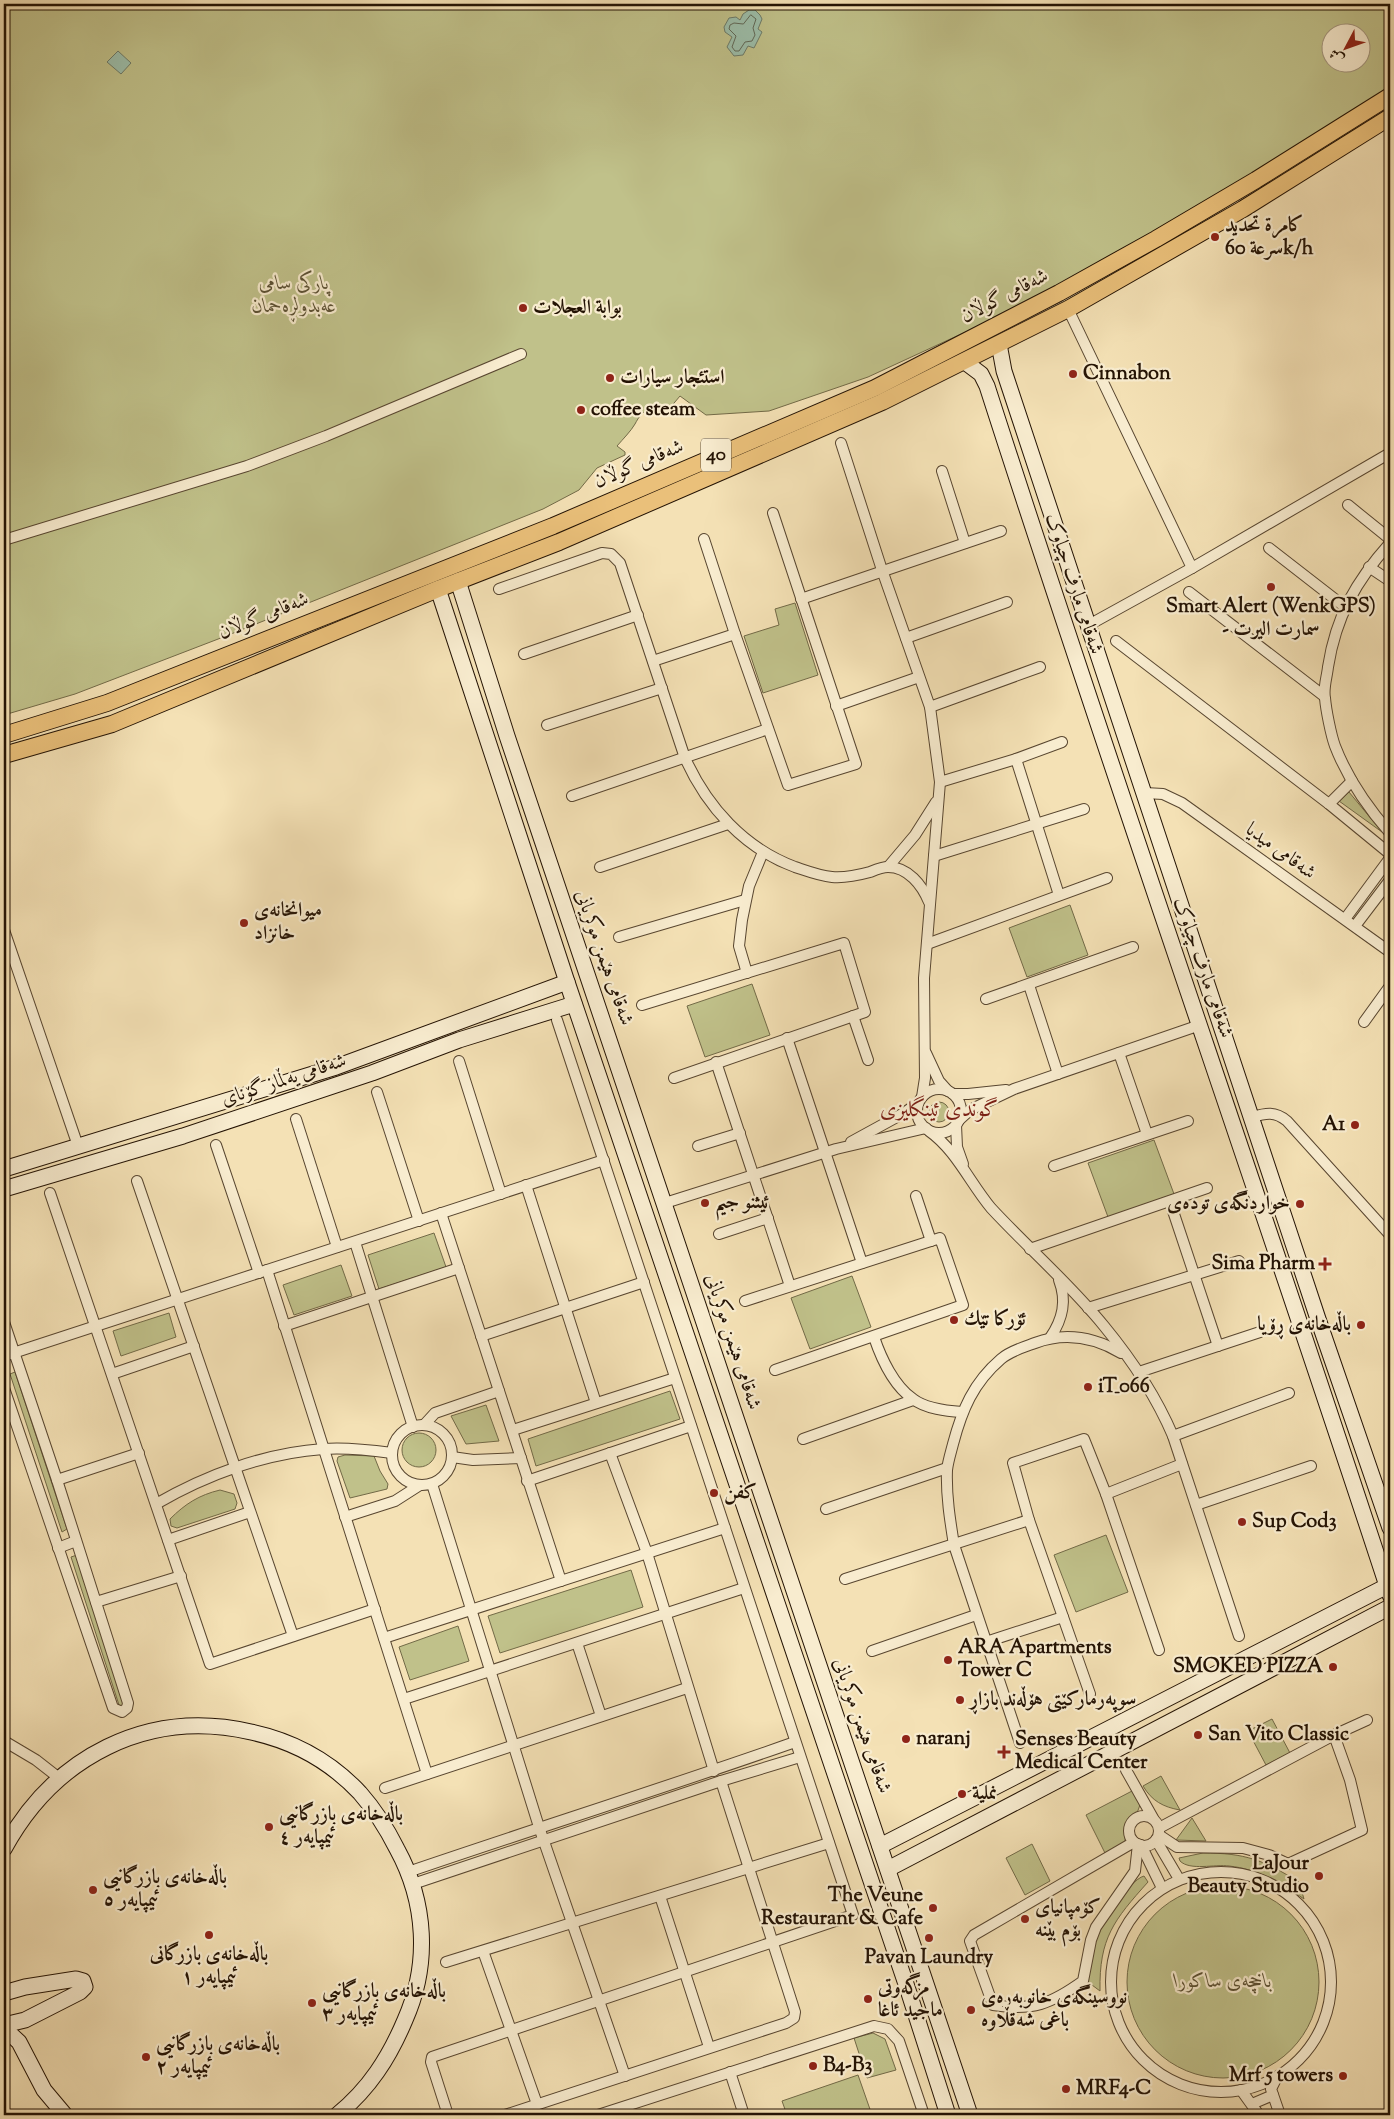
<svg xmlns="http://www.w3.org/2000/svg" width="1394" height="2119" font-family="'Sorts Mill Goudy',Amiri,serif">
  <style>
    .green { fill: #c0c18a; stroke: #726a47; fill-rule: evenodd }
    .water { fill: #9cbeaa; stroke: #6c7a68 }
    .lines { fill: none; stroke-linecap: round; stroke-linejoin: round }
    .shore { stroke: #606857; stroke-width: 1 }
    .street-casing { stroke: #584630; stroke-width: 12 }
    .secondary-casing { stroke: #241304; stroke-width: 17 }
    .primary-casing { stroke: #241304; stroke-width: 18 }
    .street { stroke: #f8eccf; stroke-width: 10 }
    .secondary { stroke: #f8eccf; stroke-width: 15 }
    .primary { stroke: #eac07a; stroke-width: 16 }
    .poi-dot { fill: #8f2418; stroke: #f8eccf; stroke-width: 2 }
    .labels { text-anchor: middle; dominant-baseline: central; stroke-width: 4.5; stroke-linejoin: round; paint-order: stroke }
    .shield { fill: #f8eccf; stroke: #645441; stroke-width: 1 }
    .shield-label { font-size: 19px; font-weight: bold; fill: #241304 }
    .poi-label { font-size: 20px; font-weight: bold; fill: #241304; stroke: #f8eccf; text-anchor: start }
    .park-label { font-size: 20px; font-style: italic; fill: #5b5033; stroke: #f8eccf }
    .street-label { font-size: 20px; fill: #241304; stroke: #f8eccf }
    .quarter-label { font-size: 22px; fill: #7a1f14; stroke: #f8eccf }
  </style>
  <rect width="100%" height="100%" fill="#f4e1b5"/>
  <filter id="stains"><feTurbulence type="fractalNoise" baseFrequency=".004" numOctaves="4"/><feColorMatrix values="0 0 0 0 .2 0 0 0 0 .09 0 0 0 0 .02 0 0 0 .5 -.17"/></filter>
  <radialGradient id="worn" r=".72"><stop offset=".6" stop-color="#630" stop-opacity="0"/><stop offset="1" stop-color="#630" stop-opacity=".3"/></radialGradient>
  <!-- green -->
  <g class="green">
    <path d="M4 4H1390V95L1325 137 1011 311 868 377 769 411 706 415 680 396 664 415C648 407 643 409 635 424 631 431 623 439 617 446L625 452V455L597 468 579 490 543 509 226 636 75 694 4 715ZM1332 32H1362V62H1332Z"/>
    <path d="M795 603 818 675 763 693 744 636 779 625 775 609Z"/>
    <path d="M1349 792 1382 832 1339 801Z"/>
    <path d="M1070 905 1088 955 1027 977 1009 928Z"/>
    <path d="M752 984 770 1035 705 1057 687 1006Z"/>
    <circle cx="939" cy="1112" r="10"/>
    <path d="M1154 1140 1174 1194 1108 1217 1088 1163Z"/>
    <path d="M434 1233 446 1267 379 1289 368 1255Z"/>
    <path d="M341 1265 352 1296 294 1315 283 1285Z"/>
    <path d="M852 1276 871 1327 810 1349 791 1298Z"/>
    <path d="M169 1313 176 1337 121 1356 113 1331Z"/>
    <path d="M15 1372 67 1529 62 1532 10 1374Z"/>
    <path d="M670 1391 680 1419 536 1466 528 1439Z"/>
    <path d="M486 1405 499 1441 466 1444 451 1416Z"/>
    <circle cx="419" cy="1450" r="17"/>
    <path d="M345 1455 374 1456 380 1471 388 1484 387 1489 350 1498 337 1461 338 1457Z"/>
    <path d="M220 1490 234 1494 237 1503 235 1509 177 1528 171 1526 170 1519C185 1504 199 1495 220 1490Z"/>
    <path d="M1106 1535 1128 1592 1076 1612 1054 1555Z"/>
    <path d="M77 1555 126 1707 120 1708 71 1557Z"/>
    <path d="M631 1570 643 1607 500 1653 488 1616Z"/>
    <path d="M458 1626 469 1661 410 1680 399 1647Z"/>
    <path d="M1272 1719 1290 1753 1266 1765 1248 1731Z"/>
    <path d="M1161 1776 1180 1810C1163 1807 1152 1801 1143 1786Z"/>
    <path d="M1132 1791 1140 1805 1137 1813 1126 1825 1125 1842 1105 1853 1086 1815Z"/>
    <path d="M1192 1818 1206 1841 1176 1840Z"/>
    <path d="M1032 1844 1050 1881 1025 1895 1006 1858Z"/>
    <path d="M1203 1853C1246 1853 1263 1860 1299 1882L1304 1899C1281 1883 1258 1869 1229 1866 1215 1864 1190 1871 1180 1861L1179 1858Z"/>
    <path d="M1144 1876 1148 1882C1114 1920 1099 1938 1100 1991L1088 1982C1090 1968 1092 1953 1096 1940 1101 1925 1129 1880 1144 1876Z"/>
    <circle cx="1223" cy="1982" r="96"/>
    <path d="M873 2033 885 2039 896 2070 867 2078 854 2038Z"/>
    <path d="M858 2075 872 2115H787L782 2101Z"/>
  </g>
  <!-- water -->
  <g class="water">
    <path d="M749 10H755L760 15 762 19 758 29 762 32 754 48 748 46 743 55 734 56 727 47 732 37 725 32 724 27 729 18 736 17 740 20 743 14Z"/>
    <path d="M118 51 131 63 121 74 107 62Z"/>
  </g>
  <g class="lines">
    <!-- shore -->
    <path class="shore" d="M751 15 756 19 753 28 755 35 752 41 745 42 739 51H735L732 47 736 36 729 29 730 25 734 23 743 24Z"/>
    <defs>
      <g id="street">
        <path d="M1068 309 1192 568"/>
        <path d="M841 443 882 570 930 707 940 782 924 978 925 1078 922 1097"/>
        <path d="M942 471 965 543"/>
        <path d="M1348 505 1390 539"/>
        <path d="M704 539 735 634 788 785 856 764 773 513"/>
        <path d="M4 540 247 466 326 436 521 354"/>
        <path d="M1390 543C1356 581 1336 616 1328 667 1327 677 1323 688 1325 698 1326 710 1331 735 1335 746 1347 777 1368 808 1390 833"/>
        <path d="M1269 548 1345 607"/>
        <path d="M1369 567 1390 581"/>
        <path d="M499 589 602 553 611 554 620 563 685 758C707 807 744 848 795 867 807 871 820 876 832 877 843 878 859 875 870 872 875 870 882 867 888 867 908 867 922 885 929 902"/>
        <path d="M1189 592 1324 696"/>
        <path d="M801 599 1001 531"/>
        <path d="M1088 623 1096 621 1192 568 1390 453"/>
        <path d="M906 638 1007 602"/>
        <path d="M1116 641 1329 804 1390 854"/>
        <path d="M524 654 638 615"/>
        <path d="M653 661 735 634"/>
        <path d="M836 706 919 677"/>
        <path d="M930 707 1040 667"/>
        <path d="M547 725 662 688"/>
        <path d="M1016 759 1059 895"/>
        <path d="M940 782 1016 759 1062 742"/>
        <path d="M1145 793 1163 794 1182 803 1390 952"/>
        <path d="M572 796 768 729"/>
        <path d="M1329 804 1352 781"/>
        <path d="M934 856 1084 809"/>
        <path d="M600 867 728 824"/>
        <path d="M888 867 915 835 936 802"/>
        <path d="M1345 919 1390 858"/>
        <path d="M1355 926 1390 880"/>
        <path d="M4 930 78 1146"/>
        <path d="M619 937 745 900"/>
        <path d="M927 944 1107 878"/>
        <path d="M747 973 739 946 742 920 749 886 763 852"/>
        <path d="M1029 985 1058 1074"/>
        <path d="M986 999 1133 947"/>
        <path d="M642 1005 844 943 865 1012 674 1078"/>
        <path d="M853 1016 868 1060"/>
        <path d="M1364 1022 1390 986"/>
        <path d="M787 1038 862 1263"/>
        <path d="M926 1053 939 1081 948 1091"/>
        <path d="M1119 1053 1147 1134"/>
        <path d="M459 1061 501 1194"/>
        <path d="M716 1062 790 1286"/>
        <circle cx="939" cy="1111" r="22"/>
        <path d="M377 1092 419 1221"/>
        <path d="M953 1094H968L1006 1090"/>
        <path d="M1252 1117C1266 1113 1275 1111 1287 1121L1390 1235"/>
        <path d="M296 1119 337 1247"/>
        <path d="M959 1120 970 1110 1014 1089 1200 1025"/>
        <path d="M956 1125 957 1147 963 1164"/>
        <path d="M929 1131C956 1150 970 1183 991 1208 1028 1248 1070 1284 1104 1326 1132 1360 1156 1396 1173 1436L1239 1636"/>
        <path d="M851 1142 904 1113 918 1103"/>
        <path d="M216 1145 259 1273"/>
        <path d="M698 1146 740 1133"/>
        <path d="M1054 1166 1188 1121"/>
        <path d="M137 1181 293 1636"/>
        <path d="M526 1185 596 1403"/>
        <path d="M50 1193 210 1664 375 1609"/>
        <path d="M916 1196 931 1241"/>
        <path d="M1170 1202 1218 1346"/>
        <path d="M665 1203 836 1149 926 1128"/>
        <path d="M441 1213 561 1581"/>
        <path d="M719 1234 768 1218"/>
        <path d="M355 1242 413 1427"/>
        <path d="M1030 1249 1207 1188"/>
        <path d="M267 1270 427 1774"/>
        <path d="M745 1301 940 1238 963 1305 775 1370"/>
        <path d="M1088 1308 1239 1261"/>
        <path d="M4 1322 57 1480 128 1703 127 1708 122 1712 113 1708 4 1388"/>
        <path d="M284 1326 459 1268"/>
        <path d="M481 1336 644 1282"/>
        <path d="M874 1337C881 1358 894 1386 913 1399 926 1409 947 1411 962 1412"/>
        <path d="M1050 1338C1063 1319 1067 1301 1059 1280"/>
        <path d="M4 1356 604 1160"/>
        <path d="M1139 1372 1260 1332"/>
        <path d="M112 1374 194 1346"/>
        <path d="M424 1425 435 1413 499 1391"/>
        <circle cx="422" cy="1455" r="30"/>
        <path d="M513 1430 675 1378"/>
        <path d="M1173 1436 1289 1393"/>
        <path d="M803 1439 913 1400"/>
        <path d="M610 1453 647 1553 714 1771"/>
        <path d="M452 1457 473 1460 521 1458"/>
        <path d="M57 1480 139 1453"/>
        <path d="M527 1481 691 1426"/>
        <path d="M432 1484 539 1827 625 2076"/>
        <path d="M1106 1494 1182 1464"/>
        <path d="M156 1504C206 1475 265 1453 323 1449 346 1447 370 1450 392 1453"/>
        <path d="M1196 1505 1311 1466"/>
        <path d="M826 1509 947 1468"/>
        <path d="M345 1517 395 1501 420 1485"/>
        <path d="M168 1540 250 1512"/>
        <path d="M58 1548 76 1541"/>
        <path d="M845 1579 1029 1520"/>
        <path d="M96 1602 181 1576"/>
        <path d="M384 1638 725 1528"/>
        <path d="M986 1642 1063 1617"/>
        <path d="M577 1643 601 1716"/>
        <path d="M872 1651 976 1615"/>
        <path d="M1090 1694 1029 1520 1013 1463 1084 1439 1106 1494 1159 1650"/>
        <path d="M404 1699 744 1588"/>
        <path d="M4 1741 36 1760 59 1778"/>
        <path d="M1020 1743 954 1545C950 1520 946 1495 947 1470 948 1461 951 1452 953 1444 962 1410 973 1383 1001 1359 1010 1351 1024 1347 1035 1343 1065 1332 1094 1337 1121 1353"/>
        <path d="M1126 1770 1153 1818"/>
        <path d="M385 1788 687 1688"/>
        <circle cx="1144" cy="1831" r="15"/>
        <path d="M1159 1828 1334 1735 1367 1720"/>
        <path d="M1159 1835 1177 1847 1243 1848 1269 1855 1288 1864 1362 1830 1350 1780 1334 1735"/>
        <path d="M1156 1840 1179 1879"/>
        <path d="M1134 1842 974 1935 970 1941 993 2005C1033 2011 1051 2004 1083 1981L1091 1940 1096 1927 1135 1871 1138 1844"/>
        <path d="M1141 1845 1162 1888"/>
        <path d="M408 1872C537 1828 667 1787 795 1742"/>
        <circle cx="1221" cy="1982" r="110"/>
        <path d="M413 1884 721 1781 800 1757"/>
        <path d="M660 1896 709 2047"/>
        <path d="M483 1951 537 2104"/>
        <path d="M446 1962 829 1843"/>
        <path d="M730 2072 744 2115"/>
        <path d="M1277 2077 1271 2089 1280 2115"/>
        <path d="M1241 2090 1259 2115"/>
        <path d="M1252 2104 1273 2095"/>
        <path d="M448 2115 431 2062 432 2057 853 1915 557 1020"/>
        <path d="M505 2115 786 2023 794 2018 795 2012 721 1781"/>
        <path d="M598 2115 874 2026 888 2029 899 2041 924 2115"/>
      </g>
      <g id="secondary">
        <path d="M999 344 1004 371 1318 1319 1390 1528"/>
        <path d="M965 362 981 374 987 386C1117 791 1258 1191 1390 1595"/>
        <path d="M458 581 507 736 970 2115"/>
        <path d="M438 589 567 982 908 1990 948 2115"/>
        <path d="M4 1169 336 1067 567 982"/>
        <path d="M4 1189 183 1136 372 1073 459 1040 574 1004"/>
        <path d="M880 1846 1387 1586"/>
        <path d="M4 1849C54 1757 147 1708 251 1732 293 1741 331 1762 360 1793 375 1810 387 1829 397 1849 426 1902 430 1964 405 2020 389 2058 369 2089 337 2115"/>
        <path d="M888 1869 1390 1607"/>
        <path d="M4 1993 25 1987 76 1979 83 1981 85 1987 80 1992 25 2020 4 2025"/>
        <path d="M4 2028 19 2042 44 2090 65 2115"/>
      </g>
      <g id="primary">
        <path d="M4 735 107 703 553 526 875 388 1059 293 1156 239 1256 180 1390 96"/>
        <path d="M4 755 112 724 438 589 559 542 882 402 1068 309 1243 209 1390 117"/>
      </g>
    </defs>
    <!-- street casing -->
    <use href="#street" class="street-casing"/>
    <!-- secondary casing -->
    <use href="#secondary" class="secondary-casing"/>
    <!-- primary casing -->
    <use href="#primary" class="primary-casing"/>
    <!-- street -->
    <use href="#street" class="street"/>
    <!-- secondary -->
    <use href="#secondary" class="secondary"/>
    <!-- primary -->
    <use href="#primary" class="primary"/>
  </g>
  <!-- markers -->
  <g class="poi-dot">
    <circle cx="1215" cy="237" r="5"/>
    <circle cx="523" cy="308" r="5"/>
    <circle cx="1073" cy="374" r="5"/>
    <circle cx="610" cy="378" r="5"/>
    <circle cx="581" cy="410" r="5"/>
    <circle cx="1271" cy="587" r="5"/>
    <circle cx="244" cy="923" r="5"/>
    <circle cx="1355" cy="1125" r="5"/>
    <circle cx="705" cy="1203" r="5"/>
    <circle cx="1300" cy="1204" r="5"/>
    <path d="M1322.5 1256.5h5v5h5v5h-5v5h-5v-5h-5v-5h5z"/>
    <circle cx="954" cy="1320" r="5"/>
    <circle cx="1361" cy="1325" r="5"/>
    <circle cx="1088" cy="1387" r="5"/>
    <circle cx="714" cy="1493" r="5"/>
    <circle cx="1242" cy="1522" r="5"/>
    <circle cx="948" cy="1660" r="5"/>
    <circle cx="1333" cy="1667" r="5"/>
    <circle cx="960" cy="1700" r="5"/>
    <circle cx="1198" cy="1735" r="5"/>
    <circle cx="906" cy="1739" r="5"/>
    <path d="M1001.5 1744.5h5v5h5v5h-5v5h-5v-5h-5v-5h5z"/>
    <circle cx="962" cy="1794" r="5"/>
    <circle cx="269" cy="1827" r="5"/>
    <circle cx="1319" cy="1876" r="5"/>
    <circle cx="93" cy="1890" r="5"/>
    <circle cx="933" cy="1908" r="5"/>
    <circle cx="1025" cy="1919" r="5"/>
    <circle cx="209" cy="1935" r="5"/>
    <circle cx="929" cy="1938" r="5"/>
    <circle cx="868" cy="1999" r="5"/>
    <circle cx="312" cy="2003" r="5"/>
    <circle cx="971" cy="2010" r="5"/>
    <circle cx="146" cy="2057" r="5"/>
    <circle cx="813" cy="2066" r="5"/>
    <circle cx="1343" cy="2076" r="5"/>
    <circle cx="1066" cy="2089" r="5"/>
  </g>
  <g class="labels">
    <!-- shield labels -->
    <rect class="shield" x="701" y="438.5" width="30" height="33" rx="4"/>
    <g class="shield-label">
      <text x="716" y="455">40</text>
    </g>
    <!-- poi labels -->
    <g class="poi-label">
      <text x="1225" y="226">كامرة تحديد<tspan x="1225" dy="23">سرعة 60k/h</tspan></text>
      <text x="533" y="308">بوابة العجلات</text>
      <text x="1083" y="374">Cinnabon</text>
      <text x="620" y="378">استئجار سيارات</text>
      <text x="591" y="410">coffee steam</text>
      <text x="1271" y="607" text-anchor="middle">Smart Alert (WenkGPS)<tspan x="1271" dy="23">- سمارت اليرت</tspan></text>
      <text x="254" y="911">میوانخانەی<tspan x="254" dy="23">خانزاد</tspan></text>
      <text x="1345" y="1125" text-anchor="end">A1</text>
      <text x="715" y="1203">ئيثنو جيم</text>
      <text x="1290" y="1204" text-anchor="end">خواردنگەی تودەی</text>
      <text x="1315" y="1264" text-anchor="end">Sima Pharm</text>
      <text x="964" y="1320">ئۆركا تێك</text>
      <text x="1351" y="1325" text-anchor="end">باڵەخانەی ڕۆیا</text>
      <text x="1098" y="1387">iT_066</text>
      <text x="724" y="1493">كفن</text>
      <text x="1252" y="1522">Sup Cod3</text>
      <text x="958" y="1648">ARA Apartments<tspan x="958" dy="23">Tower C</tspan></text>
      <text x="1323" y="1667" text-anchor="end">SMOKED PIZZA</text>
      <text x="970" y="1700">سوپەرمارکێتی هۆڵەند بازاڕ</text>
      <text x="1208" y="1735">San Vito Classic</text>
      <text x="916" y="1739">naranj</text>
      <text x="1015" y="1740">Senses Beauty<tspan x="1015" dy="23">Medical Center</tspan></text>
      <text x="972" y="1794">نملية</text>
      <text x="279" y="1815">باڵەخانەی بازرگانیی<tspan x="279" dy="23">ئیمپایەر ٤</tspan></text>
      <text x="1309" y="1864" text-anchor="end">LaJour<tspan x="1309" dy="23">Beauty Studio</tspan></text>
      <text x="103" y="1878">باڵەخانەی بازرگانیی<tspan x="103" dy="23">ئیمپایەر ٥</tspan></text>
      <text x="923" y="1896" text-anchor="end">The Veune<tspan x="923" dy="23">Restaurant &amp; Cafe</tspan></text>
      <text x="1035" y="1908">کۆمپانیای<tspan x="1035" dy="23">بۆم بێنە</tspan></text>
      <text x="209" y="1955" text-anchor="middle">باڵەخانەی بازرگانی<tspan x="209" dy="23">ئیمپایەر ١</tspan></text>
      <text x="929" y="1958" text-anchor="middle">Pavan Laundry</text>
      <text x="878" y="1988">مزگەوتی<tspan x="878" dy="23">ماجید ئاغا</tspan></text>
      <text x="322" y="1992">باڵەخانەی بازرگانیی<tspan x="322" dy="23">ئیمپایەر ٣</tspan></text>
      <text x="981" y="1998">نووسینگەی خانوبەرەی<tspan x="981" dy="23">باغی شەقڵاوە</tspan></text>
      <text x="156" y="2045">باڵەخانەی بازرگانیی<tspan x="156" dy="23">ئیمپایەر ٢</tspan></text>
      <text x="823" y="2066">B4-B3</text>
      <text x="1333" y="2076" text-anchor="end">Mrf 5 towers</text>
      <text x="1076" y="2089">MRF4-C</text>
    </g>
    <!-- park labels -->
    <g class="park-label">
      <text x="294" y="284">پارکی سامی<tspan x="294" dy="23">عەبدولڕەحمان</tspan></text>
      <text x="1223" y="1982">باخچەی ساکورا</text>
    </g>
    <!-- street labels -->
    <g class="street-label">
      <text transform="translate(1005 297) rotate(-27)">شەقامی گوڵان</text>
      <text transform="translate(639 465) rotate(-23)">شەقامی گوڵان</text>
      <text transform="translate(1073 584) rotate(72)">شەقامی مارف چیاوک</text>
      <text transform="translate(264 617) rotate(-22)">شەقامی گوڵان</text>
      <text transform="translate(1280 852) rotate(36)">شەقامی میدیا</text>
      <text transform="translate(603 958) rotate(71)">شەقامی هێمن موکریانی</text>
      <text transform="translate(1202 968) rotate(71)">شەقامی مارف چیاوک</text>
      <text transform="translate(284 1081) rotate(-18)">شەقامی یەڵماز گۆنای</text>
      <text transform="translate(732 1342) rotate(72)">شەقامی هێمن موکریانی</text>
      <text transform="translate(861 1726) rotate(71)">شەقامی هێمن موکریانی</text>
    </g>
    <!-- quarter labels -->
    <g class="quarter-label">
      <text x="939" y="1111">گوندی ئینگلیزی</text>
    </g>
  </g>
  <!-- margin -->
  <rect width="1394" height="2119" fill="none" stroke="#f4e1b5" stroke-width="20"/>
  <rect x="5" y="5" width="1384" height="2109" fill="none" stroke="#241304" stroke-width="2.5"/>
  <rect x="10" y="10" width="1374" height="2099" fill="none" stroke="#241304"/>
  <!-- north arrow -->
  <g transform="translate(1346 48) rotate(229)"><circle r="24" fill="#f8eccf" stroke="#a3957e"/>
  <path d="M0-4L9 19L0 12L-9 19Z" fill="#8f2418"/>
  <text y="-8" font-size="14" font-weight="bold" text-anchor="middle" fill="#241304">ش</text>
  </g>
  <rect width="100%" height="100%" filter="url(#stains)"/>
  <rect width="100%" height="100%" fill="url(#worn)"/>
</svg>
